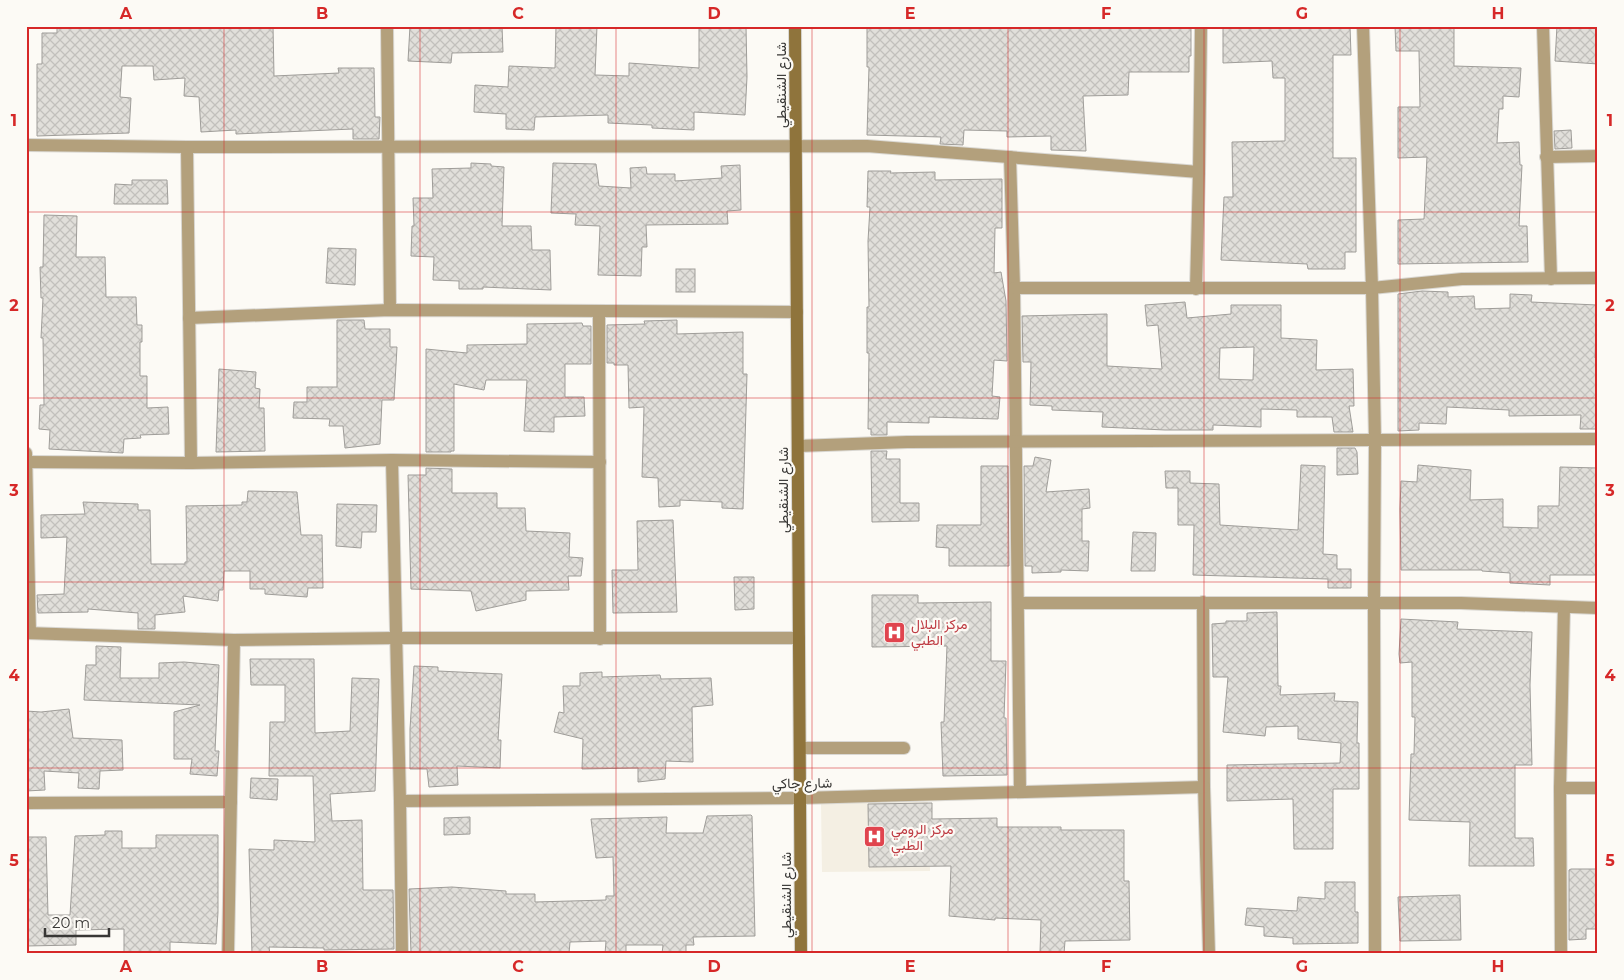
<svg xmlns="http://www.w3.org/2000/svg" width="1624" height="980" font-family="Montserrat,Vazirmatn,sans-serif">
  <style>
    .built { fill: #f4efe3 }
    .building { fill: url(#building-cross-hatch); stroke: #9f9d99; fill-rule: evenodd }
    .lines { fill: none; stroke-linecap: round; stroke-linejoin: round }
    .lane-casing { stroke: #d9d7d2; stroke-width: 14 }
    .street-casing { stroke: #d9d7d2; stroke-width: 14 }
    .secondary-casing { stroke: #d9d7d2; stroke-width: 14 }
    .lane { stroke: #b3a07c; stroke-width: 12 }
    .street { stroke: #b3a07c; stroke-width: 12 }
    .secondary { stroke: #8f743c; stroke-width: 12 }
    .grid { fill: none; stroke: #d62828; stroke-width: 1; stroke-opacity: 0.55 }
    .labels { text-anchor: middle; dominant-baseline: central; stroke-width: 4.5; stroke-linejoin: round; paint-order: stroke }
    .street-label { font-size: 14px; fill: #383735; stroke: #fcfaf5 }
    .health-label { font-size: 14px; fill: #be3a42; stroke: #fcfaf5; text-anchor: start }
    .neatline { fill: none; stroke: #d62828; stroke-width: 2 }
    .grid-label { font-size: 16px; text-anchor: middle; font-weight: bold; fill: #d62828 }
  </style>
  <defs>
    <pattern id="building-cross-hatch" width="8" height="8" patternUnits="userSpaceOnUse" patternTransform="scale(1.25)"><rect width="8" height="8" fill="#e1dfda"/><path d="M0 0l8 8M0 8l8-8" fill="none" stroke="#c2c0bc"/></pattern>
  </defs>
  <rect width="100%" height="100%" fill="#fcfaf5"/>
  <!-- built -->
  <path class="built" d="M928 802 930 871 822 872 821 803Z"/>
  <!-- building -->
  <g class="building">
    <path d="M57 26H273L274 76 339 73 338 68H374L375 117H380L379 139H353V129L236 134V130L201 132 199 97 184 96 185 78 154 80 153 66H122L120 97 131 98 129 133 37 136V64H42V33H57Z"/>
    <path d="M410 26H502L503 52 452 53 451 63 408 61Z"/>
    <path d="M556 26H597L595 75 629 76V63L699 68V26H746L747 77 745 115 694 112V130L652 128V125L608 123V115L535 117 534 130 506 129V114L474 112 475 85 508 87 509 66 555 68Z"/>
    <path d="M867 26 1191 27V56H1189V72H1129L1128 95 1083 96 1086 151 1051 150V136L1007 137V131L964 130 963 145 940 144 941 137 867 135 869 67H867Z"/>
    <path d="M1223 26H1350L1351 55H1333V158H1356V252H1345V269H1308L1307 264 1221 260 1224 197H1233L1232 142 1285 141V78H1273L1272 61 1223 63Z"/>
    <path d="M1395 26H1454V66L1521 68 1519 97 1503 96V109H1499L1497 143 1519 142 1520 165H1522L1519 226H1527L1528 262 1398 264V220L1424 219 1427 157 1398 158V107H1420L1419 51H1396Z"/>
    <path d="M1557 26H1598V64L1555 61Z"/>
    <path d="M1571 130 1572 148 1555 149 1554 131Z"/>
    <path d="M471 163 491 164V166L504 167 502 226H531L532 250H550L551 290 483 287V289H459V281L433 280 434 257 411 256 412 226H414L413 198H433L432 169 471 168Z"/>
    <path d="M553 163 596 164 599 186 631 188 630 168 646 167 647 174H675V181L722 178 721 166 740 165 741 210 727 211 728 224 646 225 647 247H642L641 276 598 275 600 226 575 225 576 214 551 213Z"/>
    <path d="M868 171H891L890 173 935 172V180L1002 179V228H995L994 273 1001 272 1006 301 1007 361 994 360 992 396 1000 397 998 419 929 417V423L887 422V435H871V429H868L869 353H867V307H869L868 241 870 207H867Z"/>
    <path d="M132 180H167L168 204H114L115 184 132 185Z"/>
    <path d="M44 215 77 216 76 257H105L106 297H136L137 325H142V342H140V376H147V408L168 407 169 434 140 435 141 438 124 439 123 453 49 449 50 430 39 429 40 405H44L43 338H41L43 298H41L40 267H43Z"/>
    <path d="M328 248 356 249 355 285 326 283Z"/>
    <rect x="676" y="269" width="19" height="23"/>
    <path d="M1422 291 1448 292V297L1474 296 1475 309 1510 308V294L1532 295 1531 302 1597 305 1595 358H1598L1597 429H1580L1581 415 1509 416V410L1447 407 1446 424 1419 423V430L1398 431V294Z"/>
    <path d="M1185 302 1187 318 1231 314V305H1281V338L1317 340 1316 370 1353 369 1354 406H1349L1353 432H1334L1332 417H1297V410L1261 409V427L1213 425V430H1165L1102 427 1103 412 1052 410V406L1030 405 1031 362H1023L1022 316 1107 314V366L1162 369 1158 325 1147 326 1145 305ZM1254 347 1253 380 1219 379 1220 348Z"/>
    <path d="M337 320H364L365 329H390V347H397L394 400H382L380 444 345 448 343 426H329L330 419 293 418 294 402H307V387H337Z"/>
    <path d="M677 320V334L743 332V374H747L743 509 722 508V502L680 500V506L659 507 658 478 642 477 644 407 629 408 628 365H614V363H607V325L645 324 644 321Z"/>
    <path d="M582 323 583 326H591V364H565V397H584L585 416 554 417V432L524 431 527 380H486L484 390 454 384V451H451V452H426V349L467 353V345L527 344V324Z"/>
    <path d="M219 369 256 372 255 388 260 389 259 408H264L265 451 216 452Z"/>
    <path d="M1337 448H1355L1357 452 1358 474 1337 475Z"/>
    <path d="M871 451H887L886 459H900V503H919V521L872 522Z"/>
    <path d="M1035 457 1051 460 1046 492 1089 489 1090 508 1082 509V541H1089L1088 571 1061 570V572L1032 573V566H1025L1024 466H1033Z"/>
    <path d="M1301 465 1325 466 1323 554 1337 555V569H1351V588H1328V579L1193 575 1194 525H1178V488H1166L1165 471H1190V483L1219 484 1220 525 1298 530Z"/>
    <path d="M1418 465 1471 470 1470 500 1503 499V527L1538 528V506H1559L1560 467 1598 468V575H1550V585L1510 583V573L1482 571V570H1401L1400 509 1401 481 1417 482Z"/>
    <path d="M981 466H1008L1009 566H949V548L936 547 937 525H981Z"/>
    <path d="M426 468 452 469V493H497V508H525L526 531 570 533 569 557 583 558 581 576H568L569 590 526 591V600L476 611 471 591 411 589 408 475H426Z"/>
    <path d="M248 491 297 492 301 535H322L323 588H308L307 597 265 594V589H250V571H224L223 590H219L218 601 183 596 185 612 155 615V629H138V613L88 609V612L38 613 37 595 64 594 67 537 41 538V515L85 514 83 502 138 504V510H150L151 564H185V562H187L186 506 242 505V502H247Z"/>
    <path d="M337 504 377 505 376 532H362L361 548 336 546Z"/>
    <path d="M673 520 677 612 613 613 612 570H638L637 521Z"/>
    <path d="M1133 532 1156 533 1155 571H1131Z"/>
    <path d="M734 577H754V609L735 610Z"/>
    <path d="M872 595H918V603L991 602V661H1006L1004 718H1006L1007 775 943 776 941 722H944L947 646 872 647Z"/>
    <path d="M1277 612 1278 686H1281L1280 695 1335 693 1334 701 1358 702 1357 743H1359V789H1333V849H1294L1293 799 1227 801V765L1340 763 1341 743 1298 739V726L1266 727 1265 736 1223 732 1228 677H1213L1212 624 1226 623V621H1247V613Z"/>
    <path d="M1401 619 1458 622 1457 629 1532 632 1530 685 1532 765H1515V838H1533L1534 866H1469L1470 822 1409 820 1411 754H1414L1415 717H1412V662L1400 663 1399 654Z"/>
    <path d="M96 646 121 647 120 678H159V663L184 662 219 665 215 751H219L217 776 190 774 192 759H174V712L200 705 84 700 86 665H96Z"/>
    <path d="M250 659H314L315 733 350 731 352 678 379 679 375 791 330 794 332 821 362 820 363 890H393L394 949 324 950V948L269 947 270 954H252L249 849 274 850V840L315 842 313 776H269L270 722H285V685H251Z"/>
    <path d="M414 666 438 667V671L502 674 498 740H501L500 768 457 766 458 785 429 787 427 769H410V729Z"/>
    <path d="M602 672V677L660 675 661 679 711 678 713 705 692 707 693 762 666 761 665 779 638 782V768L582 769 583 739 554 732 559 712 564 713 563 686H580V673Z"/>
    <path d="M69 709 73 738 122 740 123 770 100 771 99 789 78 788 79 773 44 771 45 790 26 791V711L41 712Z"/>
    <path d="M251 778 278 779 277 800 250 798Z"/>
    <path d="M932 803V819L997 818V827H1061V830H1124V881H1129L1130 940 1065 941 1064 954 1040 953 1041 920 995 918V920L949 916 951 866 869 867 868 804Z"/>
    <path d="M751 815 752 816 755 936 693 937 694 945H686V954H662L663 945H626V954H605L606 941 570 942 569 954H411L409 889 452 887 506 891V894H535V902L606 900V896H614L613 857 596 858 591 819 667 817 666 833H703L707 816Z"/>
    <path d="M470 817V834L444 835V818Z"/>
    <path d="M105 831H122V848H156V835H218V912L216 944 170 942V954H124V929L76 930V945L26 946V837H46L48 915H70L75 836 105 835Z"/>
    <path d="M1571 869H1598V929H1586V939L1569 940V870Z"/>
    <path d="M1325 882H1355V912H1358V943L1293 944V938L1264 936V927L1245 925 1247 908 1297 911 1298 897 1325 899Z"/>
    <path d="M1460 895 1461 940 1400 941 1398 897Z"/>
  </g>
  <g class="lines">
    <defs>
      <path id="lane" d="M801 748H904"/>
      <g id="street">
        <path d="M387 26 390 310"/>
        <path d="M1363 26 1372 288 1375 441 1374 603 1375 954"/>
        <path d="M1543 26 1551 279"/>
        <path d="M26 145 187 147 867 146 1199 172"/>
        <path d="M187 147 191 463"/>
        <path d="M1010 157 1014 288 1020 792"/>
        <path d="M1546 157 1598 156"/>
        <path d="M1014 288H1372L1462 279 1598 278"/>
        <path d="M1196 289 1199 172 1201 26"/>
        <path d="M599 311 600 639"/>
        <path d="M189 318 390 310 797 312"/>
        <path d="M798 446 907 442 1598 439"/>
        <path d="M26 453 30 633"/>
        <path d="M392 460 400 801 402 954"/>
        <path d="M26 462 191 463 392 460 600 462"/>
        <path d="M1203 602 1204 787 1209 954"/>
        <path d="M1019 603H1461L1598 608"/>
        <path d="M26 633 234 640 395 638H799"/>
        <path d="M1560 788H1598"/>
        <path d="M400 801 801 798 1204 787"/>
        <path d="M26 803 231 802"/>
        <path d="M228 954 234 640"/>
        <path d="M1561 954 1560 788 1564 607"/>
      </g>
      <path id="secondary" d="M795 26 801 954"/>
    </defs>
    <!-- lane casing -->
    <use href="#lane" class="lane-casing"/>
    <!-- street casing -->
    <use href="#street" class="street-casing"/>
    <!-- secondary casing -->
    <use href="#secondary" class="secondary-casing"/>
    <!-- lane -->
    <use href="#lane" class="lane"/>
    <!-- street -->
    <use href="#street" class="street"/>
    <!-- secondary -->
    <use href="#secondary" class="secondary"/>
  </g>
  <!-- grid -->
  <path class="grid" d="M224 26V954M420 26V954M616 26V954M812 26V954M1008 26V954M1204 26V954M1400 26V954M26 212H1598M26 398H1598M26 582H1598M26 768H1598"/>
  <!-- icons -->
  <defs>
    <symbol id="hospital-square" viewBox="-11 -11 22 22"><rect x="-9" y="-9" width="18" height="18" rx="4" fill="#e0444e" stroke="#fcfaf5"/><path d="M-5-5h3v3.5h4V-5h3V5h-3V1.5h-4V5h-3Z" fill="#fff"/></symbol>
  </defs>
  <g fill-rule="evenodd">
    <use href="#hospital-square" x="882" y="620" width="25" height="25"/>
    <use href="#hospital-square" x="862" y="824" width="25" height="25"/>
  </g>
  <g class="labels">
    <!-- street labels -->
    <g class="street-label">
      <text transform="translate(781 85) rotate(-90)">شارع الشنقيطي</text>
      <text transform="translate(783 490) rotate(-90)">شارع الشنقيطي</text>
      <text transform="translate(802 783) rotate(-1)">شارع جاكي</text>
      <text transform="translate(786 895) rotate(-90)">شارع الشنقيطي</text>
    </g>
    <!-- health labels -->
    <g class="health-label">
      <text x="911" y="624">مركز البلال<tspan x="911" dy="16">الطبي</tspan></text>
      <text x="891" y="829">مركز الرومي<tspan x="891" dy="16">الطبي</tspan></text>
    </g>
  </g>
  <!-- border -->
  <rect width="1624" height="980" fill="none" stroke="#fcfaf5" stroke-width="55"/>
  <!-- scale -->
  <path d="M45 928v8h64v-8" fill="none" stroke="#383735" stroke-width="2.5"/>
  <text x="52" y="928" font-size="15" fill="#383735" stroke="#fcfaf5" stroke-width="4" paint-order="stroke">20 m</text>
  <rect x="28" y="28" width="1568" height="924" class="neatline"/>
  <g class="grid-label">
    <text x="126" y="19">A</text>
    <text x="322" y="19">B</text>
    <text x="518" y="19">C</text>
    <text x="714" y="19">D</text>
    <text x="910" y="19">E</text>
    <text x="1106" y="19">F</text>
    <text x="1302" y="19">G</text>
    <text x="1498" y="19">H</text>
    <text x="14" y="126">1</text>
    <text x="1610" y="126">1</text>
    <text x="14" y="311">2</text>
    <text x="1610" y="311">2</text>
    <text x="14" y="496">3</text>
    <text x="1610" y="496">3</text>
    <text x="14" y="681">4</text>
    <text x="1610" y="681">4</text>
    <text x="14" y="866">5</text>
    <text x="1610" y="866">5</text>
    <text x="126" y="972">A</text>
    <text x="322" y="972">B</text>
    <text x="518" y="972">C</text>
    <text x="714" y="972">D</text>
    <text x="910" y="972">E</text>
    <text x="1106" y="972">F</text>
    <text x="1302" y="972">G</text>
    <text x="1498" y="972">H</text>
  </g>
</svg>
